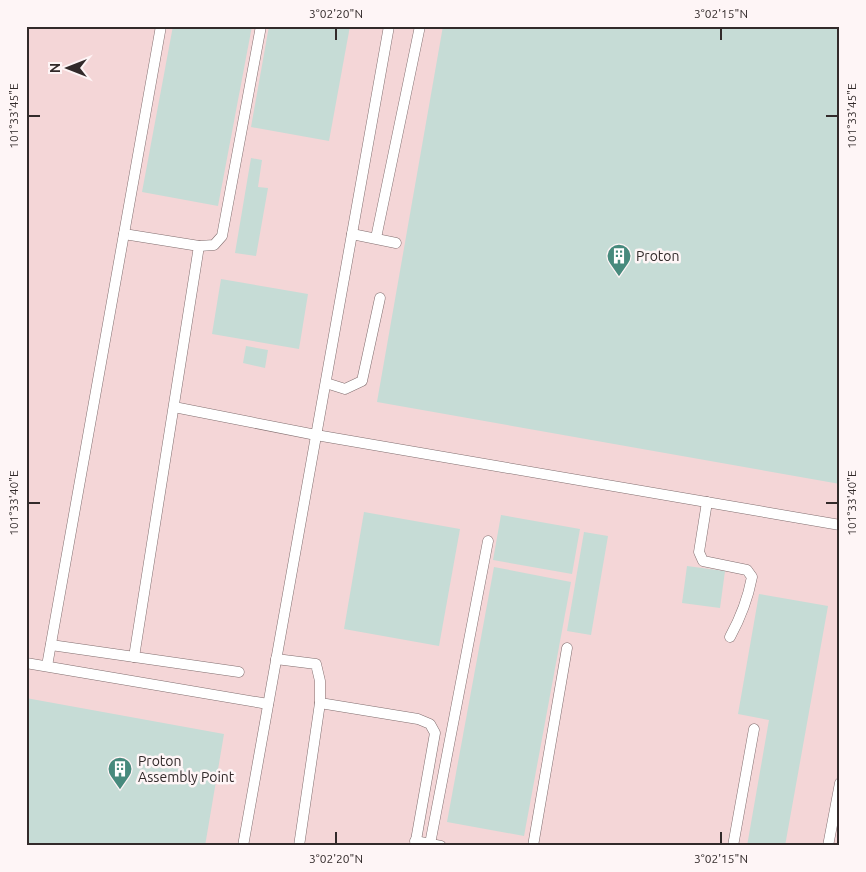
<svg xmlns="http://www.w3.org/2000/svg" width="866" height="872" font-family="Ubuntu,sans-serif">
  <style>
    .built { fill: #f4d6d7 }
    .building { fill: #c6dcd6 }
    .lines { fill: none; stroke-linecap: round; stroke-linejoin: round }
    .service-casing { stroke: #816e6f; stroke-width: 11 }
    .service { stroke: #fff; stroke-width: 10 }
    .ticks { fill: none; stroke: #322a2a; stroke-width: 2 }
    .labels { text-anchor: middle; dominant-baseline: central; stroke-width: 5; stroke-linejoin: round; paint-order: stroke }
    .poi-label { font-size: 14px; fill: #322a2a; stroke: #fef5f6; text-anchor: start }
    .neatline { fill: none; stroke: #322a2a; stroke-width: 2 }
    .ticks-label { font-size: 12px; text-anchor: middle; fill: #322a2a }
  </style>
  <rect width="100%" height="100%" fill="#fae4e5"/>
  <!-- built -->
  <rect class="built" x="26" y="26" width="814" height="820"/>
  <!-- building -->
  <g class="building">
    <path d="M173 26H252L218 206 142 192Z"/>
    <path d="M269 26H350L329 141 251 127Z"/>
    <path d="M443 26H840V484L377 402Z"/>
    <path d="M251 158 262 160 258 187 268 188 256 256 235 253Z"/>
    <path d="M221 279 308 294 299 349 212 334Z"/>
    <path d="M246 346 268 350 265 368 243 363Z"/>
    <path d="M364 512 460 529 439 646 344 629Z"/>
    <path d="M501 515 580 529 572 574 493 560Z"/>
    <path d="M584 532 608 536 591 635 567 631Z"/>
    <path d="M687 566 725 571 720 608 682 603Z"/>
    <path d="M494 567 571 582 524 836 447 822Z"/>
    <path d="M759 594 828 606 785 846H747L769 720 738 714Z"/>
    <path d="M26 698 224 734 205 846H26Z"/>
  </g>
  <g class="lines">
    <defs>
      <g id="service">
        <path d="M124 234 199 246 214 245 222 236 261 26"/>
        <path d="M352 234 396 243"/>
        <path d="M376 238 420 26"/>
        <path d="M326 383 345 389 362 381 380 298"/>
        <path d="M174 407 316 435 840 525"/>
        <path d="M707 502 699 552 703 561 747 570 752 577C748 598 741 617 730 637"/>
        <path d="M51 645 239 672"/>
        <path d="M134 657 199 246"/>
        <path d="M276 659 316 664 320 681V703L299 846"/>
        <path d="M26 663 268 704"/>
        <path d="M47 666 161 26"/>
        <path d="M320 703 418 719 430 724 435 733 415 846"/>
        <path d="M415 841 441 846"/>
        <path d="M430 844 488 541"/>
        <path d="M243 846 389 26"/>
        <path d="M533 846 567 648"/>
        <path d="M733 846 754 729"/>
        <path d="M828 846 840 783"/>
      </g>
    </defs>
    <!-- service casing -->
    <use href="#service" class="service-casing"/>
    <!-- service -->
    <use href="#service" class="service"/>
  </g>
  <!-- ticks -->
  <path class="ticks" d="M336 28V40M721 28V40M28 116H40M826 116H838M28 503H40M826 503H838M336 832V844M721 832V844"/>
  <!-- icons -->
  <defs>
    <symbol id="building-pin" viewBox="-11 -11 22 30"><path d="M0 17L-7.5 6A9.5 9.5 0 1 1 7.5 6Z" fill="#478a7d" stroke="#fef5f6"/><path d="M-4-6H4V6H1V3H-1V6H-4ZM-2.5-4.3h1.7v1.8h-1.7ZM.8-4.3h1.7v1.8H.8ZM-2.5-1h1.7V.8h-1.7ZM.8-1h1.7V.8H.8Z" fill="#fff"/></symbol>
  </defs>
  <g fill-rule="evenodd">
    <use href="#building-pin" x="605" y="242" width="28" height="38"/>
    <use href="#building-pin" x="106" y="755" width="28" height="38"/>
  </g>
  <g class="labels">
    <!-- poi labels -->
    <g class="poi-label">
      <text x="636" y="256">Proton</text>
      <text x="138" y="761">Proton<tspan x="138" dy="16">Assembly Point</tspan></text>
    </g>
  </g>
  <!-- border -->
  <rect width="866" height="872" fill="none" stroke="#fef5f6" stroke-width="55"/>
  <!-- north arrow -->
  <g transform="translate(68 68) rotate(270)" stroke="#fef5f6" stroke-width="4" paint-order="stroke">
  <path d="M0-4L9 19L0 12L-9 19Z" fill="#322a2a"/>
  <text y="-8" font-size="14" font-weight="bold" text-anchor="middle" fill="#322a2a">N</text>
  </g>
  <rect x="28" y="28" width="810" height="816" class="neatline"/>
  <g class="ticks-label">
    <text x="336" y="18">3°02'20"N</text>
    <text x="721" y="18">3°02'15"N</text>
    <text transform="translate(852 116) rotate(-90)" y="4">101°33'45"E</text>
    <text transform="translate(14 116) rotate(-90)" y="4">101°33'45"E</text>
    <text transform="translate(852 503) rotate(-90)" y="4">101°33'40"E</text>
    <text transform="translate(14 503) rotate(-90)" y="4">101°33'40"E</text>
    <text x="336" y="863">3°02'20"N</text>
    <text x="721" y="863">3°02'15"N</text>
  </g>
</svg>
